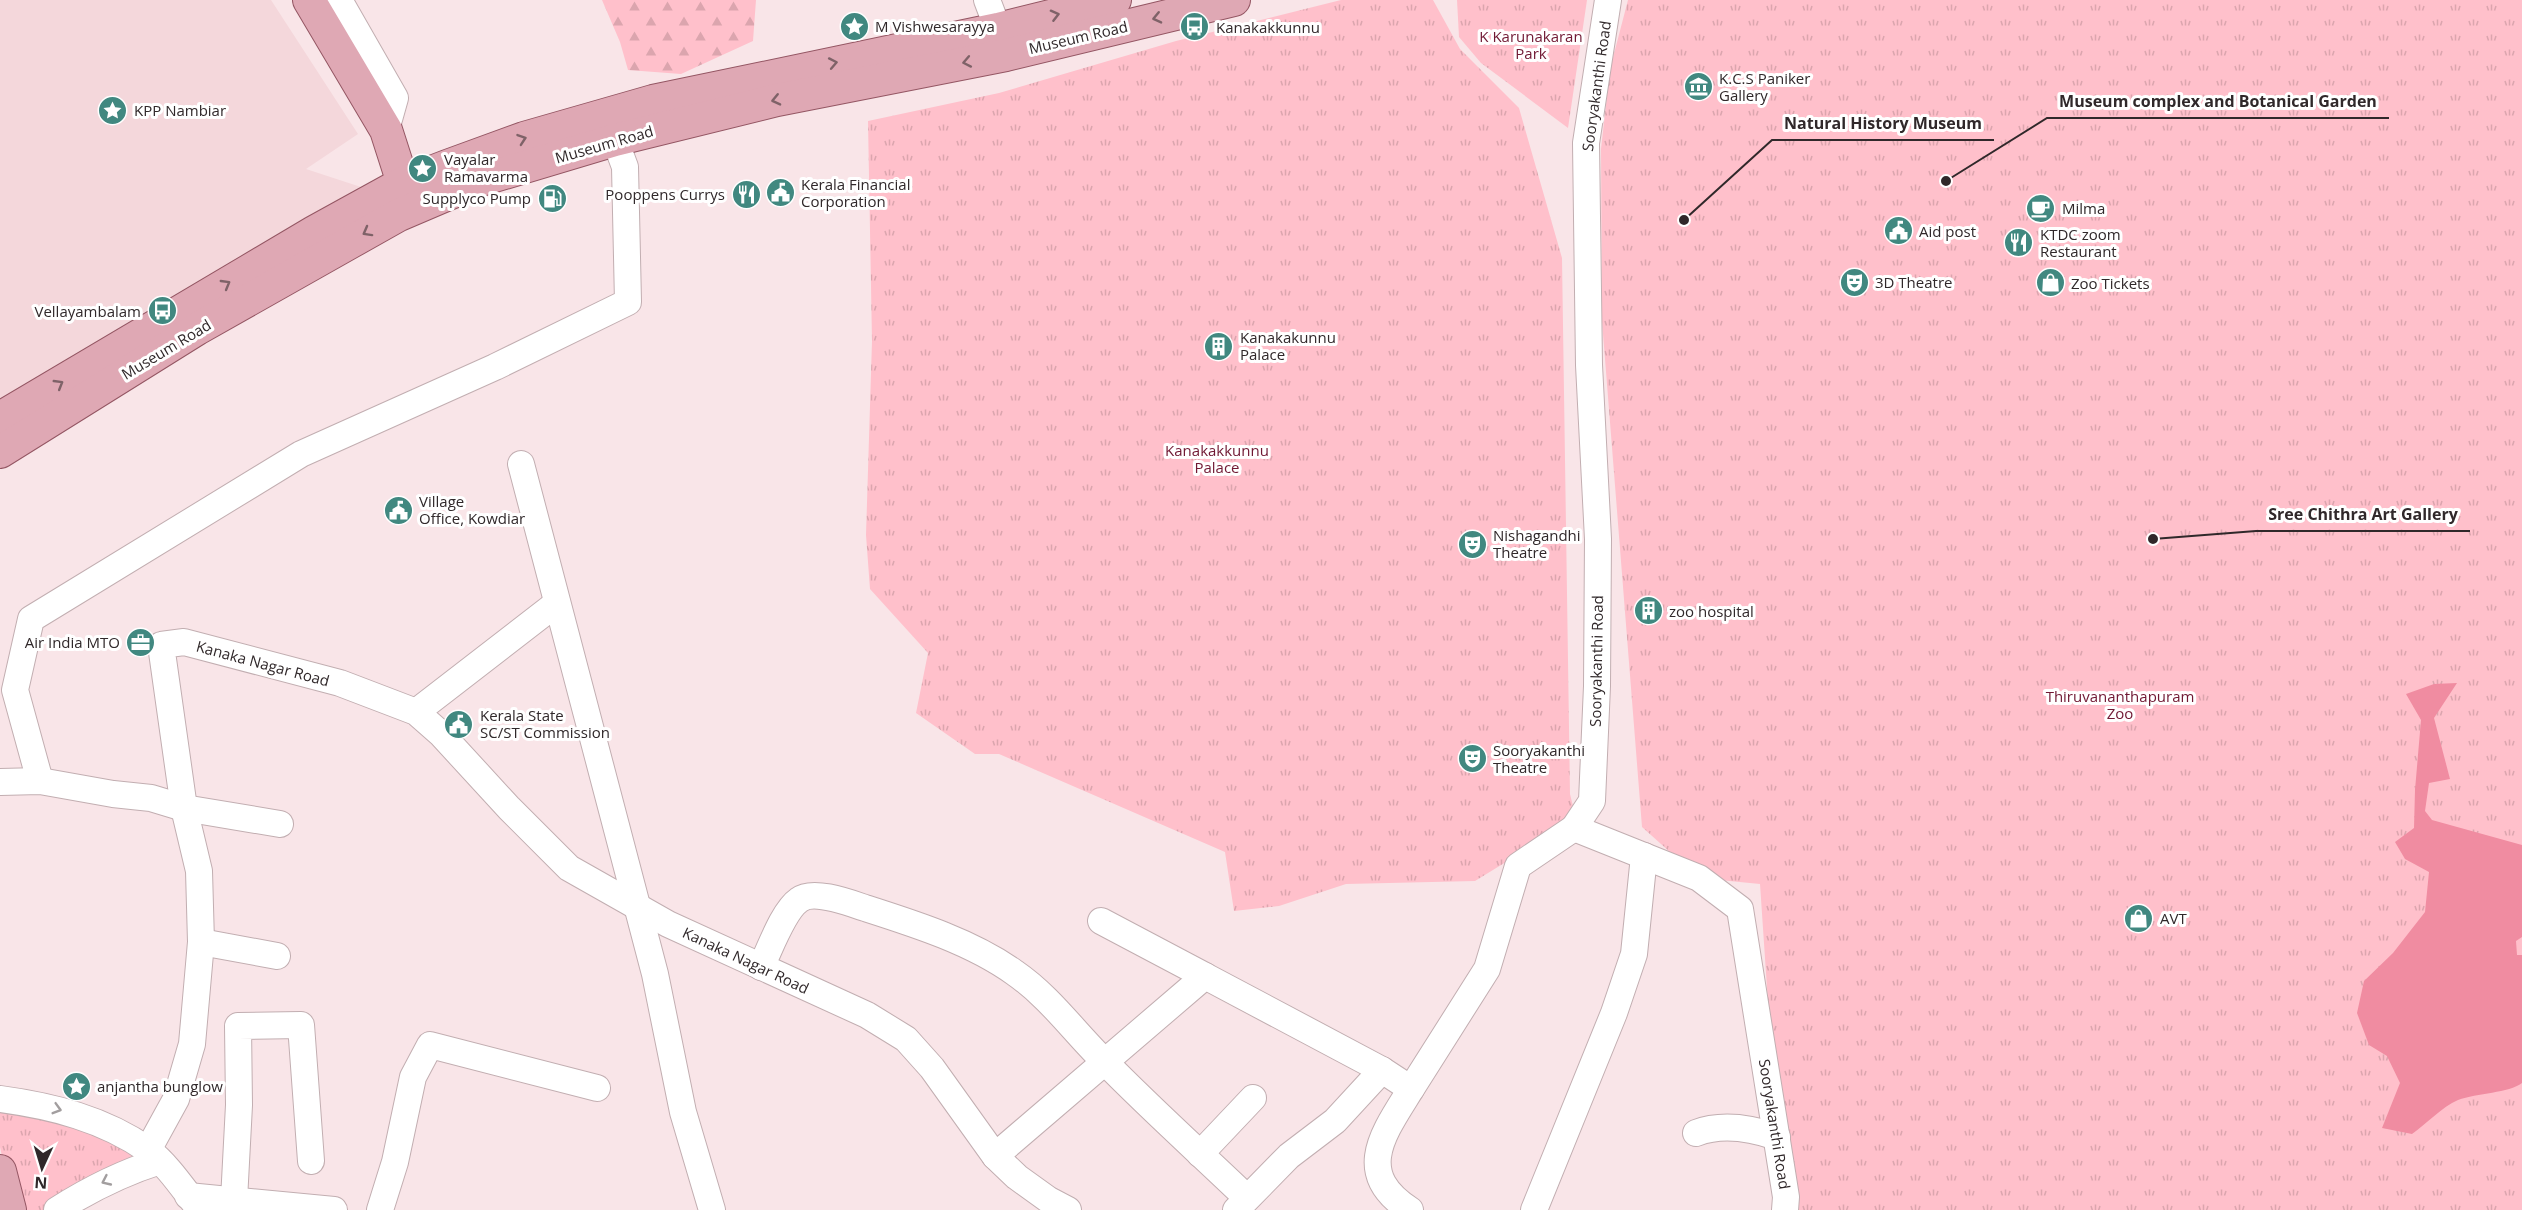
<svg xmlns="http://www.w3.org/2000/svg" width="2522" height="1210" font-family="'Open Sans',sans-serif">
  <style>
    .built { fill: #f4d7db }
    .forest { fill: url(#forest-firs) }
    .park { fill: url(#park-tufts) }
    .water { fill: #f08ca1 }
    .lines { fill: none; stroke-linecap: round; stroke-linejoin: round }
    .minor-casing { stroke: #c2aeb1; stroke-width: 28 }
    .major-casing { stroke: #945663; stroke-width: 34 }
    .minor { stroke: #fff; stroke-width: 26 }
    .major { stroke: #dfa8b4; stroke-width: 32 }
    .oneway { stroke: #7f6268 }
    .oneway2 { stroke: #a29e9f }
    .labels { text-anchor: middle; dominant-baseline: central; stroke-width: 6; stroke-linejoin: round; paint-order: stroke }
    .poi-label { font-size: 15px; fill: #30282a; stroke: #fff; text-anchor: start }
    .park-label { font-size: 15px; fill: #701833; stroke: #fff }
    .street-label { font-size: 15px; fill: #30282a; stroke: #fff }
    .leader { fill: none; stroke: #30282a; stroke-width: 2 }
    .callout-dot { fill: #30282a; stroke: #fff; stroke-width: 2 }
    .callout-label { font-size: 16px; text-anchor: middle; font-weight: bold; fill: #30282a; stroke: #fff; stroke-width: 6; stroke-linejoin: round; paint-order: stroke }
  </style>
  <defs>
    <pattern id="forest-firs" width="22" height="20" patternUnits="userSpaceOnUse" patternTransform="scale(1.5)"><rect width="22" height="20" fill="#ffc0cb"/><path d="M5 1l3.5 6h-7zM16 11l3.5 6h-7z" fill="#dba5ae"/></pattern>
    <pattern id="park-tufts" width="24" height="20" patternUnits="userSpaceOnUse" patternTransform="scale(1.5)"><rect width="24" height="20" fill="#ffc0cb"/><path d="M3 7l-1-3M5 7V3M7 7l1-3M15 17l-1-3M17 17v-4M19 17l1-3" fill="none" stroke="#dba5ae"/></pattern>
  </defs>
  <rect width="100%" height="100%" fill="#f9e5e8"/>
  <!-- built -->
  <path class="built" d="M0 0H271L358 134 306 169 367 189 0 406Z"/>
  <!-- forest -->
  <path class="forest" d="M602 0H756L753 41 681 74 628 70 620 42Z"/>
  <!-- park -->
  <g class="park">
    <path d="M1341 0H1433L1460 49 1519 108 1562 258 1570 794 1576 819 1475 881 1346 884 1279 906 1234 911 1225 852 999 754H975L916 713 928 653 870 589 866 535 872 341 868 121 999 93 1176 41Z"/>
    <path d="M1457 0H1587L1568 128 1481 63 1459 37Z"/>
    <path d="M1628 0H2522V1210H1782L1760 884 1699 878 1642 827 1602 321 1601 149 1610 69Z"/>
    <path d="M0 1096 141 1155 47 1210H13L0 1147Z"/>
  </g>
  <!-- water -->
  <path class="water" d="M2457 683 2434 718 2450 779 2429 783 2425 811 2432 820 2522 845V937L2516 941 2517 955H2522V1083C2509 1093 2477 1093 2458 1100 2442 1107 2426 1124 2412 1134L2382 1128 2400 1083 2387 1056 2369 1045 2357 1013 2364 981 2393 953 2425 912 2429 872 2405 859 2395 842 2414 828 2415 790 2421 720 2406 694 2434 684Z"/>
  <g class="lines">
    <defs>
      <g id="minor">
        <path d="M339 0 395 98 386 130"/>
        <path d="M987 0 998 29"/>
        <path d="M1608 0 1586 143 1589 365 1598 539 1597 686 1592 801 1574 828 1699 878 1740 909 1786 1197 1785 1210"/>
        <path d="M521 464 655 974 683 1112 712 1210"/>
        <path d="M416 712 557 603"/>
        <path d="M40 781 15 690 31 619 301 454 495 367 628 302 625 167 615 140"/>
        <path d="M0 782 40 781 113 794 151 798 184 808 280 824"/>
        <path d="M1101 921 1205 976"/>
        <path d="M201 942 277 956"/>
        <path d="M761 967C770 949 783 911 799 900 813 889 850 903 865 908 915 924 972 942 1015 973 1050 997 1075 1033 1105 1062 1151 1109 1199 1152 1246 1197"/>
        <path d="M0 1099C52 1106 104 1119 148 1150 168 1165 184 1190 200 1210"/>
        <path d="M1696 1133C1722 1123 1751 1128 1777 1137"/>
        <path d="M148 1150 176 1099 192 1044 201 942 199 871 184 808 161 645 184 642 340 683 416 712 441 734 509 808 569 868 668 924 867 1015 906 1039 932 1068 995 1156 1017 1177 1049 1200 1068 1210"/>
        <path d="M1200 1154 1253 1098"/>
        <path d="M995 1156 1205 976 1382 1070 1411 1089 1487 969 1518 866 1574 828"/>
        <path d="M188 1196 334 1210"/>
        <path d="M234 1200 239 1105 238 1026 301 1025 311 1161"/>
        <path d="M57 1210C90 1189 122 1173 160 1161"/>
        <path d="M380 1210 395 1162 413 1077 430 1045 597 1088"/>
        <path d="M1236 1210 1289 1156 1335 1121 1382 1070"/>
        <path d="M1410 1210C1353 1173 1383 1134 1411 1089"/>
        <path d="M1534 1210 1614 1013 1634 954 1644 856"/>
      </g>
      <g id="major">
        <path d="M309 0 386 130 403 183"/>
        <path d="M0 418 314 232 403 183 447 166 524 138 653 101 998 29 1115 0"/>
        <path d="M0 452 197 329 351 242 399 215 481 180 615 140 777 100 1006 55 1234 0"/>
        <path d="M0 1171 10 1210"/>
      </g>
    </defs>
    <!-- minor casing -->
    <use href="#minor" class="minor-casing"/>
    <!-- major casing -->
    <use href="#major" class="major-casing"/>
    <!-- minor -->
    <use href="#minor" class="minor"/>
    <!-- major -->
    <use href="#major" class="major"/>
  </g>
  <!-- one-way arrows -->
  <defs><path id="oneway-chevron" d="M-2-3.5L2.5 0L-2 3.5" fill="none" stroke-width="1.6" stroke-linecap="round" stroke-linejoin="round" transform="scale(1.5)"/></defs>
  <g class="oneway">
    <use href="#oneway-chevron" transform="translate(1055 15) rotate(-14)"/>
    <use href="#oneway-chevron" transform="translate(1157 18) rotate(167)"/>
    <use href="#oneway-chevron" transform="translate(967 62) rotate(169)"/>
    <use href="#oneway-chevron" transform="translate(833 63) rotate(-11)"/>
    <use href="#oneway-chevron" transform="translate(776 100) rotate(167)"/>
    <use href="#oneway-chevron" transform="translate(522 139) rotate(-19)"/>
    <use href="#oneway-chevron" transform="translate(367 232) rotate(151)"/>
    <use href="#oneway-chevron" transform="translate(226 284) rotate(-30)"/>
    <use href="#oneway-chevron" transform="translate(59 384) rotate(-31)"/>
  </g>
  <g class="oneway2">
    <use href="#oneway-chevron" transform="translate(57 1109) rotate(16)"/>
    <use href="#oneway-chevron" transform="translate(106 1181) rotate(155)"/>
  </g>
  <!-- icons -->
  <defs>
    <symbol id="sight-disc" viewBox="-11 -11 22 22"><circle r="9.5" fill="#418880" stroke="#fff"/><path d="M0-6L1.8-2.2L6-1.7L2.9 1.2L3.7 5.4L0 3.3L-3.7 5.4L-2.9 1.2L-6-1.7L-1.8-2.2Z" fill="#fff"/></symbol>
    <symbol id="bus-disc" viewBox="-11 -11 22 22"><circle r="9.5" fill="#418880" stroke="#fff"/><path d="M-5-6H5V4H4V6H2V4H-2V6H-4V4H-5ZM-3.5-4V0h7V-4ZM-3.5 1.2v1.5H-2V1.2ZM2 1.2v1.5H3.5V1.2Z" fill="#fff"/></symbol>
    <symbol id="museum-disc" viewBox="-11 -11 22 22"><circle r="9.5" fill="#418880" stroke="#fff"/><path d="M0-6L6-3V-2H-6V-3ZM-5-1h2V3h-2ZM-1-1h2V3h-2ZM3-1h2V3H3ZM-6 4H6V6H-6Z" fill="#fff"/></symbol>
    <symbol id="civic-disc" viewBox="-11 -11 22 22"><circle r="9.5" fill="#418880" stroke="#fff"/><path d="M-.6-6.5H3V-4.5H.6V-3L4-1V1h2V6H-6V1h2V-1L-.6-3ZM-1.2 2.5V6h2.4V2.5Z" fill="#fff"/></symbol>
    <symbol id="restaurant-disc" viewBox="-11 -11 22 22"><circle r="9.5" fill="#418880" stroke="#fff"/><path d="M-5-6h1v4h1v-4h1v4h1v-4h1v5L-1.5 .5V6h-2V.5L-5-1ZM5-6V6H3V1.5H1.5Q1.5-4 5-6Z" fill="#fff"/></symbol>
    <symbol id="fuel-disc" viewBox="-11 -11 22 22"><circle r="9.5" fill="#418880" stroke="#fff"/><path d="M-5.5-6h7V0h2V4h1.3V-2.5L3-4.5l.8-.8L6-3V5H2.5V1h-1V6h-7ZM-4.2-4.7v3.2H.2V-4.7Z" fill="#fff"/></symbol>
    <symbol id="cafe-disc" viewBox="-11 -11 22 22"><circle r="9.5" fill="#418880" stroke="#fff"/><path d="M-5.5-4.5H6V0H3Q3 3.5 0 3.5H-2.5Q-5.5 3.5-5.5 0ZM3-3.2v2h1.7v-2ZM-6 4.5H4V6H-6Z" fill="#fff"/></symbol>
    <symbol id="theatre-disc" viewBox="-11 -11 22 22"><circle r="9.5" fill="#418880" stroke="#fff"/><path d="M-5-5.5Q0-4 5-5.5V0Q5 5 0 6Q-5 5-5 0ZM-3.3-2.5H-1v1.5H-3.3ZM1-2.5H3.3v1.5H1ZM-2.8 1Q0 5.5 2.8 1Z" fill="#fff"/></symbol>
    <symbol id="shop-disc" viewBox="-11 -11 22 22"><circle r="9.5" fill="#418880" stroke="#fff"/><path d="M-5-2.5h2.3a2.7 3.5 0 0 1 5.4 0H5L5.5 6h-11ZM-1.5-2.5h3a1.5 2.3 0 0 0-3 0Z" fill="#fff"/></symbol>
    <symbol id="building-disc" viewBox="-11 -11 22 22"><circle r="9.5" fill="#418880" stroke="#fff"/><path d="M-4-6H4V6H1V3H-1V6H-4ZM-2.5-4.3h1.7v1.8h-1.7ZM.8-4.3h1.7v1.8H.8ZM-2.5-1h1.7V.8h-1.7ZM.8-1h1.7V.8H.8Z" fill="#fff"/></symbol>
    <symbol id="office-disc" viewBox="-11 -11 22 22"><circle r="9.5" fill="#418880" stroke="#fff"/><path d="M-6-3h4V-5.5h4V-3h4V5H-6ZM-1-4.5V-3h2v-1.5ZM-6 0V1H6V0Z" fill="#fff"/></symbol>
  </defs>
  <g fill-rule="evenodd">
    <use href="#sight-disc" x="838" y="10" width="33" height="33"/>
    <use href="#bus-disc" x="1178" y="10" width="33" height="33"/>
    <use href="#museum-disc" x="1682" y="70" width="33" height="33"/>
    <use href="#sight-disc" x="96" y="94" width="33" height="33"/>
    <use href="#sight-disc" x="406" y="152" width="33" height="33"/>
    <use href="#civic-disc" x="764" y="176" width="33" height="33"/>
    <use href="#restaurant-disc" x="730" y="178" width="33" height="33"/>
    <use href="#fuel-disc" x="536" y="182" width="33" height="33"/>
    <use href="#cafe-disc" x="2024" y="192" width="33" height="33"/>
    <use href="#civic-disc" x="1882" y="214" width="33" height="33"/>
    <use href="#restaurant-disc" x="2002" y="226" width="33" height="33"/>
    <use href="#theatre-disc" x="1838" y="266" width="33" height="33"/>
    <use href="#shop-disc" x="2034" y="266" width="33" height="33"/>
    <use href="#bus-disc" x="146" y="294" width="33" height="33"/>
    <use href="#building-disc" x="1202" y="330" width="33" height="33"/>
    <use href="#civic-disc" x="382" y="494" width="33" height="33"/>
    <use href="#theatre-disc" x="1456" y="528" width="33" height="33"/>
    <use href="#building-disc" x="1632" y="594" width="33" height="33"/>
    <use href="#office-disc" x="124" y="626" width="33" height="33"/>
    <use href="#civic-disc" x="442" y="708" width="33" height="33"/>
    <use href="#theatre-disc" x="1456" y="742" width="33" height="33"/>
    <use href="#shop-disc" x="2122" y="902" width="33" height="33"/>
    <use href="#sight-disc" x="60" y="1070" width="33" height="33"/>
  </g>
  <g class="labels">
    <!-- poi labels -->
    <g class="poi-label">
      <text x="875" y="26">M Vishwesarayya</text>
      <text x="1216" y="27">Kanakakkunnu</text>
      <text x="1719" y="78">K.C.S Paniker<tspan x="1719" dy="17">Gallery</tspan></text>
      <text x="134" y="110">KPP Nambiar</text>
      <text x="444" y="159">Vayalar<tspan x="444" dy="17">Ramavarma</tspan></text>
      <text x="801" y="184">Kerala Financial<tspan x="801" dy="17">Corporation</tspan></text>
      <text x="725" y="194" text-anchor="end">Pooppens Currys</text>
      <text x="531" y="198" text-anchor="end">Supplyco Pump</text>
      <text x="2062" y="208">Milma</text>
      <text x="1919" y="231">Aid post</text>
      <text x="2040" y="234">KTDC zoom<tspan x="2040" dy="17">Restaurant</tspan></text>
      <text x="1875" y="282">3D Theatre</text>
      <text x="2071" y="283">Zoo Tickets</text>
      <text x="141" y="311" text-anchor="end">Vellayambalam</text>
      <text x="1240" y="337">Kanakakunnu<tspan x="1240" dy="17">Palace</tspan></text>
      <text x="419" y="501">Village<tspan x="419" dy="17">Office, Kowdiar</tspan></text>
      <text x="1493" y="535">Nishagandhi<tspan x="1493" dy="17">Theatre</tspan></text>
      <text x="1669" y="611">zoo hospital</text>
      <text x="120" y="642" text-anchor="end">Air India MTO</text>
      <text x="480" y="715">Kerala State<tspan x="480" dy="17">SC/ST Commission</tspan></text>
      <text x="1493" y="750">Sooryakanthi<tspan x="1493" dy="17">Theatre</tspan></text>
      <text x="2160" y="918">AVT</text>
      <text x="97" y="1086">anjantha bunglow</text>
    </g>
    <!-- park labels -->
    <g class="park-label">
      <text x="1531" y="36">K Karunakaran<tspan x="1531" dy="17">Park</tspan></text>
      <text x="1217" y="450">Kanakakkunnu<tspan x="1217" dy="17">Palace</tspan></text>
      <text x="2120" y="696">Thiruvananthapuram<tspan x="2120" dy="17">Zoo</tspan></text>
    </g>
    <!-- street labels -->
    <g class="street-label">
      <text transform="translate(1078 37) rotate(-13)">Museum Road</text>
      <text transform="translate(1596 86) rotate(-82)">Sooryakanthi Road</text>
      <text transform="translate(604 144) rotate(-16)">Museum Road</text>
      <text transform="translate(166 349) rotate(-31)">Museum Road</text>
      <text transform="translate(1596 661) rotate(-89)">Sooryakanthi Road</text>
      <text transform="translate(263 663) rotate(15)">Kanaka Nagar Road</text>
      <text transform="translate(746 960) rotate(25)">Kanaka Nagar Road</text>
      <text transform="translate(1775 1124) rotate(81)">Sooryakanthi Road</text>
    </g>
  </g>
  <!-- callouts -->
  <path class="leader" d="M1946 181L2047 118H2389M1684 220L1772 140H1994M2153 539L2256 531H2470"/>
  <g class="callout-dot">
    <circle cx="1946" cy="181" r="6"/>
    <circle cx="1684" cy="220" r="6"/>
    <circle cx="2153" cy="539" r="6"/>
  </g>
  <g class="callout-label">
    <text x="2218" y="107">Museum complex and Botanical Garden</text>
    <text x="1883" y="129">Natural History Museum</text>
    <text x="2363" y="520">Sree Chithra Art Gallery</text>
  </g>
  <!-- north arrow -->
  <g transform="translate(42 1168) rotate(184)" stroke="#ffffff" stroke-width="4.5" paint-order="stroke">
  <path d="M0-4.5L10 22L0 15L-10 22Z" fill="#30282a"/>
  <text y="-9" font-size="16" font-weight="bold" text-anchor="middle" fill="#30282a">N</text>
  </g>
</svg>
